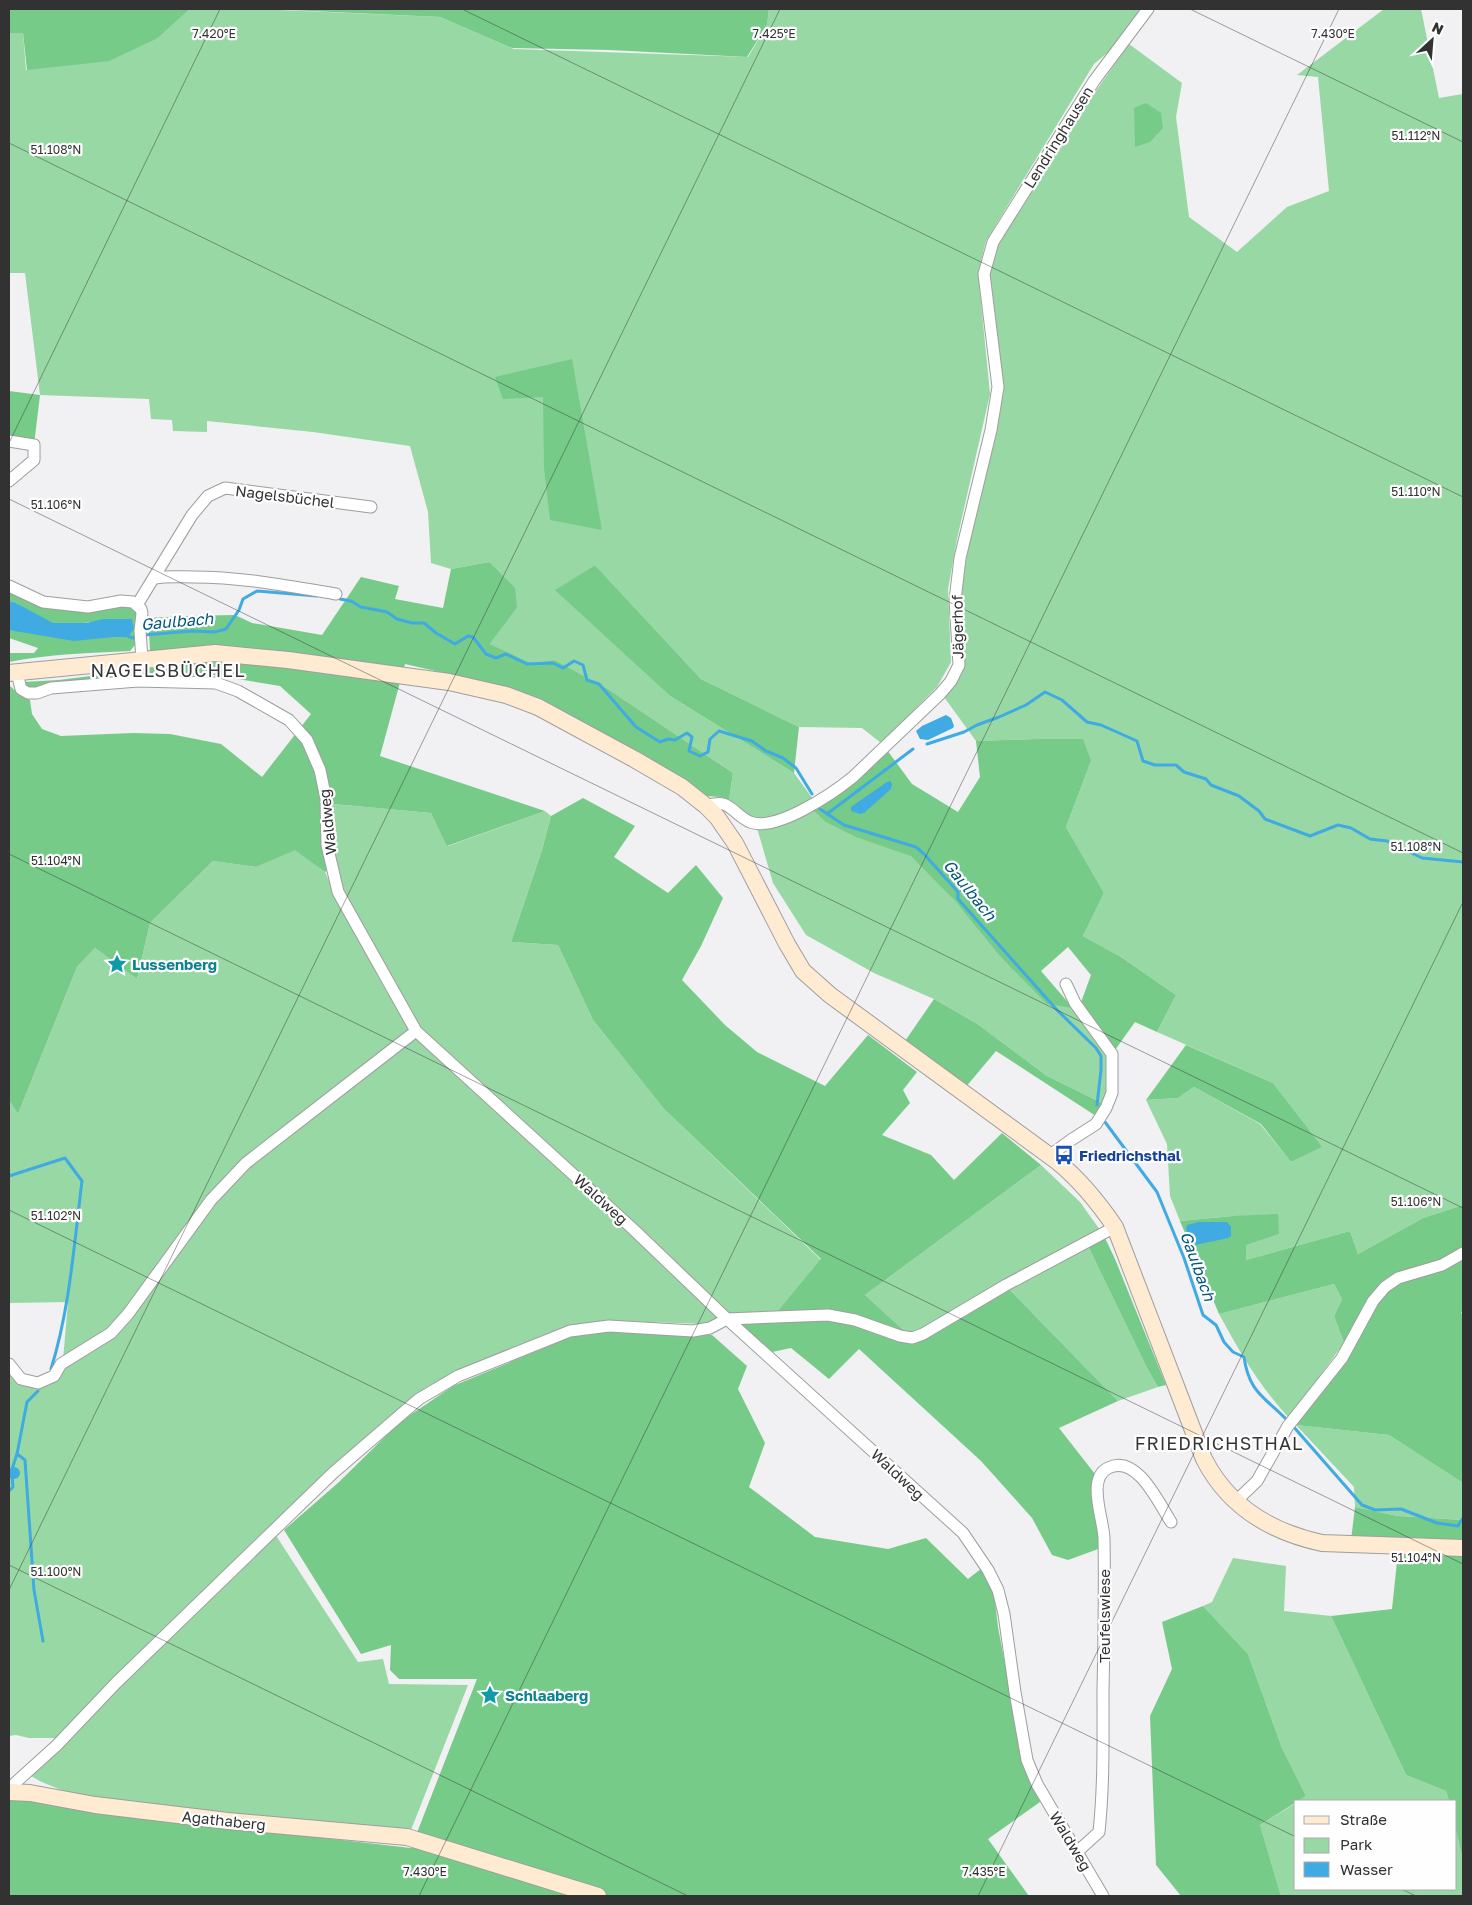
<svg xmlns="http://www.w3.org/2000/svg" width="1472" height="1905" font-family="'Golos Text',sans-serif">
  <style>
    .green { fill: #97d8a4 }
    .forest { fill: #76cb89 }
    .water { fill: #40aae2 }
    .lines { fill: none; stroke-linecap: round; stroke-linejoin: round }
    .stream { stroke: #40aae2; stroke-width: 3 }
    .street-casing { stroke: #9e9e9f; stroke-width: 13 }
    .secondary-casing { stroke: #9e9e9f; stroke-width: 18 }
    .street { stroke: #fff; stroke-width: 11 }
    .secondary { stroke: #feebd2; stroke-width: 16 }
    .ticks { fill: none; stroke: #323233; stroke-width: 1; stroke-opacity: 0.45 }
    .labels { text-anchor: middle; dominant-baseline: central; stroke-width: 4.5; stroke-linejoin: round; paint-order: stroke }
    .street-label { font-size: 15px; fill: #323233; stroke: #fefeff }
    .culture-label { font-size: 15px; font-weight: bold; fill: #0d838f; stroke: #fefeff; text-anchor: start }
    .transit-label { font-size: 15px; font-weight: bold; fill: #164399; stroke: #fefeff; text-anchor: start }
    .water-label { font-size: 16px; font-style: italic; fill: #00577d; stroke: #fefeff }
    .quarter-label { font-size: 18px; letter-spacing: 1px; fill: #373637; stroke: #fefeff }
    .ticks-label { font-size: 12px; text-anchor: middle; fill: #323233; stroke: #fefeff; stroke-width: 4.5; stroke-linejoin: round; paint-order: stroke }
  </style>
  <rect width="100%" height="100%" fill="#f1f0f2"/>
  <!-- green -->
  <g class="green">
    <path d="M190 9H257L440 17 514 49 748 57 767 25 769 9H1142L1117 45 1094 64 986 241 978 272 990 394 957 539 948 589 951 662 937 687 881 743 862 728 799 727 701 679 595 565 556 590 670 696 794 773 813 799 769 820 751 817 729 800 733 773 608 689 555 660 532 665 490 644 517 608 489 562 451 569 431 563 428 512 410 446 313 432 207 421V432L173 431 172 420 151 419 149 399 40 395 25 273H9V33H23L26 70 158 38Z"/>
    <path d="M1384 9H1421L1439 98 1463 94V1205L1423 1218 1358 1254 1350 1231 1246 1260V1245L1233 1216 1180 1221 1170 1196 1167 1144 1146 1100 1178 1098 1194 1087 1260 1124 1291 1162 1321 1147 1273 1083 1157 1032 1176 995 1121 957 1083 936 1104 893 1066 827 1091 761 1035 739 976 741 944 697 952 683 960 595 970 539 1000 411 1003 382 990 274 997 245 1060 142 1129 44 1182 83 1176 117 1189 217 1237 252 1287 207 1329 191 1318 77 1297 75Z"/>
    <path d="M333 804 431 813 448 846 545 811 551 816 542 850 511 942 558 945 593 1020 664 1109 821 1260 776 1313 730 1316 418 1027 346 896 336 865Z"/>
    <path d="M812 809 858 838 911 855 956 902 1073 1008 1107 1054 1109 1086 1104 1104 1047 1076 976 1023 934 999 874 973 806 935 773 883 757 828Z"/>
    <path d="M295 849 325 872 334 892 385 989 411 1031 242 1162 109 1331 63 1360 68 1302 9 1303V1100L18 1114 77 967 95 948 137 979 150 923 213 861 256 867Z"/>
    <path d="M416 1038 570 1175 719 1317 704 1324 619 1321 571 1328 461 1369 425 1388 329 1469 218 1576 57 1738H29L16 1735 9 1736V1375L38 1383 112 1334 189 1232 248 1164Z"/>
    <path d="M1041 1165 1080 1202 1100 1230 917 1334 909 1335 865 1295Z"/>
    <path d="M1088 1246 1147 1368 1158 1387 1118 1401 1008 1288Z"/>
    <path d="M1334 1284 1342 1299 1334 1316 1344 1343 1289 1418C1258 1384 1241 1354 1219 1314Z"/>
    <path d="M1296 1425 1389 1435 1463 1483V1520L1398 1516 1355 1507 1354 1487Z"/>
    <path d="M275 1534 358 1662 383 1659 389 1684 468 1685 411 1830 284 1823 74 1795C59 1788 44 1785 30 1775L117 1686Z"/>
    <path d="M1233 1558 1286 1566 1284 1611 1331 1616 1406 1775 1446 1791 1449 1801H1298L1306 1796 1282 1748 1248 1654 1203 1606 1212 1602Z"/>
    <path d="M1296 1803V1889H1456V1830L1463 1861V1896H1281L1260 1825Z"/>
  </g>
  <!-- forest -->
  <g class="forest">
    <path d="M9 9H190L158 38 109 61 27 70 23 33H9Z"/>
    <path d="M268 9H769L767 25 747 57 609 50 512 48 440 17Z"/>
    <path d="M1146 103 1161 113 1163 128 1150 142 1135 147 1134 108Z"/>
    <path d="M572 359 602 530 550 520 544 468 543 397 503 399 495 377Z"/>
    <path d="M9 391 40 395 34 445 9 441Z"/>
    <path d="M489 562 515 588 517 608 490 644 532 664 555 660 608 689 733 773 729 800 721 797 705 796 501 686 405 664 380 756 545 811 447 846 431 813 333 804 336 865 325 872 295 850 256 867 213 861 150 923 137 979 95 948 77 967 18 1114 9 1100V685L20 695 30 700 32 714 42 729 61 736 133 733 170 734 221 744 262 777 311 714 280 686 213 675 145 677 34 690 26 688 23 682 59 680 146 669 150 649 148 618 185 616 235 615 252 623 322 635 361 577 399 586 395 599 443 608 451 569Z"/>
    <path d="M595 565 701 679 799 727 794 773 670 696 555 590Z"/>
    <path d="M9 589 43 604H126L138 610 137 619 134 629 135 645 130 651C89 653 49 654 9 662V653H34L38 648 9 638V630L128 637 116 620C98 619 68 628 52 623 39 619 26 609 14 602L9 601Z"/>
    <path d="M1035 739H1083L1091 761 1066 827 1104 893 1083 936 1121 957 1176 995 1157 1032 1135 1022 1115 1050 1080 1005 1091 975 1068 947 1041 971 1073 1008 1047 1004 1000 956 956 902 911 856 858 838 826 822 812 809 887 750 912 784 958 812 980 777 976 741Z"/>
    <path d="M583 798 635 826 614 857 668 893 696 865 723 898 701 946 682 980 725 1025 757 1052 825 1086 868 1035 917 1072 903 1090 910 1103 882 1135 931 1155 954 1180 1002 1133 1041 1165 865 1295 909 1335 888 1329 776 1313 821 1259 664 1109 593 1020 558 945 511 942 542 850 551 816Z"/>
    <path d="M934 999 976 1023 1047 1076 1104 1104 1096 1116 996 1051 965 1088 903 1044Z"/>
    <path d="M1186 1045 1273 1083 1322 1147 1291 1162 1261 1124 1194 1087 1178 1098 1146 1100Z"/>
    <path d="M1463 1205V1310L1461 1313 1463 1314V1483L1389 1435 1296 1425 1345 1360 1344 1343 1334 1316 1342 1299 1334 1284 1219 1314 1180 1221 1233 1216 1278 1214 1279 1234 1246 1245V1260L1350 1231 1358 1254 1423 1218Z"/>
    <path d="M1105 1238 1115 1259 1166 1385 1158 1387 1147 1368 1088 1246Z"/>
    <path d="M1008 1288 1118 1401 1059 1428 1095 1474 1101 1548 1068 1560 1052 1555 1032 1518 981 1461 859 1349 829 1379 791 1348 772 1352 737 1322 827 1317 854 1323 898 1339 916 1343Z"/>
    <path d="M630 1330 712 1335 747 1366 738 1389 765 1443 749 1487 815 1537 888 1549 926 1538 968 1579 982 1568 994 1593 998 1627 1021 1751 1040 1802 988 1839 1029 1896H9V1792L228 1827 411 1848 477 1679H399L390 1670 391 1645 361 1654 284 1530 339 1482 400 1422 453 1386 578 1334Z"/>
    <path d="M1355 1507 1398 1516 1463 1520V1861L1456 1830V1801H1449L1446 1791 1406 1775 1331 1616 1392 1609 1398 1552 1351 1540Z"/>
    <path d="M1203 1606 1248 1654 1282 1748 1306 1796 1260 1825 1281 1896H1181L1156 1865 1150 1716 1172 1669 1162 1622Z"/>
  </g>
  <!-- water -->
  <g class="water">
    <path d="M9 601 14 602 53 623H86L103 619H132L134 629 128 637H114L74 641 9 630Z"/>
    <path d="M946 715 951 718 954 726 953 728 928 740 920 739 916 731 922 726Z"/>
    <path d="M890 781 892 784 891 789 864 813 860 814 851 811V807L887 782Z"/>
    <path d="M1199 1222H1227L1231 1227V1236L1228 1238 1195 1245 1190 1243 1186 1229 1187 1225Z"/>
    <circle cx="14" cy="1473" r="6"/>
  </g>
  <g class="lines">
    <!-- stream -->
    <g class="stream">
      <path d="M340 599 351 601 361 607 387 612 397 619 412 623H424L436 633 455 644 468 636 473 637 486 654 496 658 506 654 527 664 553 663 563 668 574 661 583 665 587 680 599 684 636 727 660 742 668 739 675 740 687 733 692 737 689 751 700 756 708 752 710 739 719 731 752 741 766 751 783 758 796 768 812 794"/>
      <path d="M125 635 133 638 138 635"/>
      <path d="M144 635 192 631 215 632 226 629 239 610 243 599 257 591 317 596"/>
      <path d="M927 744 964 732 977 725 999 717 1026 705 1045 692 1062 700 1087 722 1101 725 1137 741 1143 761 1155 765H1176L1184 772 1206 779 1211 785 1239 796 1259 811 1265 819 1310 836 1338 825 1351 828 1370 839 1387 841 1422 858 1463 862"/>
      <path d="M820 809 844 825 916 847 924 854 958 892V899L1057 1010 1096 1048 1101 1056V1070L1097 1105"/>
      <path d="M827 814 913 749"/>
      <path d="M1105 1122 1157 1192 1184 1258 1203 1315 1216 1325 1224 1342 1233 1352 1244 1357C1249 1393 1265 1397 1288 1421"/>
      <path d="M9 1176 65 1158 82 1181C74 1244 70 1308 51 1369"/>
      <path d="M38 1391 27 1402 17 1454 25 1460 34 1590 43 1641"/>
      <path d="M1292 1425 1362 1505 1375 1510 1401 1509 1437 1523 1458 1526 1463 1518"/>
      <path d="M12 1469 17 1454"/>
      <path d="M9 1491 13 1487 12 1476"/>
    </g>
    <defs>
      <g id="street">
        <path d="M9 441 34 445V460L9 481"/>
        <path d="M155 578C168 576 180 577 193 577 242 577 289 586 336 594"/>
        <path d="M9 586 43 602 88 607 121 601 133 602 141 609 142 613 140 631 142 659"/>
        <path d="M137 605 192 515 208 496 225 488 371 507"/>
        <path d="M17 673 21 689 28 693H37L51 688 138 681 216 683 238 691 289 720 307 740 320 770 326 799 327 845 338 892 416 1031 633 1229 727 1319 963 1533 988 1570 998 1590 1004 1614 1015 1692 1027 1760 1037 1784 1103 1896"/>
        <path d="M706 806C730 797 732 814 750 822 776 832 832 794 853 777L940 694 951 681 959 665 955 600 960 558 991 430 998 387 984 274 993 242 1094 81 1148 9"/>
        <path d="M1049 1156 1071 1140 1096 1124 1106 1108 1112 1093V1054L1075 1003 1066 984"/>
        <path d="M9 1364 21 1379 38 1383 54 1376 61 1364 111 1333 128 1314 211 1200 246 1163 416 1031"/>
        <path d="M1235 1502 1257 1481 1288 1426 1342 1358 1373 1301 1385 1287 1398 1278 1442 1265 1463 1253"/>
        <path d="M12 1792 15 1783 57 1745 116 1683 333 1473 419 1399 458 1376 570 1331 609 1326 693 1331 710 1328 727 1319 828 1315 855 1320 900 1336 912 1338 923 1334 1006 1285 1115 1227"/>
        <path d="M1078 1851 1099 1832C1104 1784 1103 1739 1103 1691 1104 1640 1105 1590 1104 1539 1104 1520 1086 1479 1108 1468 1137 1453 1159 1504 1171 1522"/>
      </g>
      <g id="secondary">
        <path d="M9 673 215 653 288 660 449 682 506 695 538 707 634 759 682 787 706 806 717 817 735 843 787 944 803 971 830 995 1058 1162C1081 1181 1098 1202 1115 1227L1204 1459C1228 1506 1271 1532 1322 1543L1463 1548"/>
        <path d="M9 1792 30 1793 95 1805 228 1821 407 1837 598 1896"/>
      </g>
    </defs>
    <!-- street casing -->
    <use href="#street" class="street-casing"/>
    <!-- secondary casing -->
    <use href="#secondary" class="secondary-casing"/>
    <!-- street -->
    <use href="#street" class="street"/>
    <!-- secondary -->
    <use href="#secondary" class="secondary"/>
  </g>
  <!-- ticks -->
  <path class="ticks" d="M462 9 1463 497M1190 9 1463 142M9 143 1463 853M9 443 220 9M9 499 1463 1208M9 854 1463 1564M9 1210 1296 1837M9 1565 688 1896M9 1590 780 9M1401 1889 1416 1896M419 1896 1339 9M978 1896 1463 902"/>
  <!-- icons -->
  <defs>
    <symbol id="sight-bare" viewBox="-9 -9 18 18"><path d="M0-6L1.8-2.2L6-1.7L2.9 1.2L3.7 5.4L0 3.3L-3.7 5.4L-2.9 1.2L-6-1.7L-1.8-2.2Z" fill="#0f9aa8" stroke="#fefeff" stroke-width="2.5" paint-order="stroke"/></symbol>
    <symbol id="bus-bare" viewBox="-9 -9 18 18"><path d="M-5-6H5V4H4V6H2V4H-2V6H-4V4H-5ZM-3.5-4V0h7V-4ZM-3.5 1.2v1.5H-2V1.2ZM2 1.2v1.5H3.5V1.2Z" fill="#1a4fb4" stroke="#fefeff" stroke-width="2.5" paint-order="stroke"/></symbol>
  </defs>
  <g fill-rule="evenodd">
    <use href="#sight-bare" x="103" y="950" width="28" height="28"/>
    <use href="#bus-bare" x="1050" y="1141" width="28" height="28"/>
    <use href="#sight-bare" x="476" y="1681" width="28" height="28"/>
  </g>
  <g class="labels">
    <!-- street labels -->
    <g class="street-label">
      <text transform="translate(1058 137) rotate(-58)">Lendringhausen</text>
      <text transform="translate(285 496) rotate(7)">Nagelsbüchel</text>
      <text transform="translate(957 627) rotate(-91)">Jägerhof</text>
      <text transform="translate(327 822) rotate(-96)">Waldweg</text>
      <text transform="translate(601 1199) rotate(42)">Waldweg</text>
      <text transform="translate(898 1474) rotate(43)">Waldweg</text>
      <text transform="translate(1104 1616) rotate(-90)">Teufelswiese</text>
      <text transform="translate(224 1820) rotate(6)">Agathaberg</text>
      <text transform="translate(1071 1841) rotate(59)">Waldweg</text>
    </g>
    <!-- culture labels -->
    <g class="culture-label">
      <text x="132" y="964">Lussenberg</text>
      <text x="505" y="1695">Schlaaberg</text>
    </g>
    <!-- transit labels -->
    <g class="transit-label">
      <text x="1079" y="1155">Friedrichsthal</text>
    </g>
    <!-- water labels -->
    <g class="water-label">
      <text transform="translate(177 621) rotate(-5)">Gaulbach</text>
      <text transform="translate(970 890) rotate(51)">Gaulbach</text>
      <text transform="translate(1198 1266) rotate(70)">Gaulbach</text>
    </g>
    <!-- quarter labels -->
    <g class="quarter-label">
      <text x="168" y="670">NAGELSBÜCHEL</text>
      <text x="1219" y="1443">FRIEDRICHSTHAL</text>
    </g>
  </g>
  <g class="ticks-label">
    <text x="214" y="38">7.420°E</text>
    <text x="774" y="38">7.425°E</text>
    <text x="1333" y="38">7.430°E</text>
    <text x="1416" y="140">51.112°N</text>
    <text x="56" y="154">51.108°N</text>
    <text x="1416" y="496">51.110°N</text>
    <text x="56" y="509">51.106°N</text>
    <text x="1416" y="851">51.108°N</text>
    <text x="56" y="865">51.104°N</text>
    <text x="1416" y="1206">51.106°N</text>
    <text x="56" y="1220">51.102°N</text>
    <text x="1416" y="1562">51.104°N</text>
    <text x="56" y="1576">51.100°N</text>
    <text x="425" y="1876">7.430°E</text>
    <text x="984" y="1876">7.435°E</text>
  </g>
  <!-- border -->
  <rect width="1472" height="1905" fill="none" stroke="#323233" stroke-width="20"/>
  <!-- legend -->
  <rect x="1294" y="1800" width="162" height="90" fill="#fefeff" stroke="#acacad"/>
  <rect x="1304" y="1816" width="25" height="8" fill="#feebd2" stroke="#acacad"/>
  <text x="1340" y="1825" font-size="15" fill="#323233">Straße</text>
  <rect x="1304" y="1838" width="25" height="15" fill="#97d8a4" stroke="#acacad"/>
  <text x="1340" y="1850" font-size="15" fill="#323233">Park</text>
  <rect x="1304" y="1862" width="25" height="15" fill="#40aae2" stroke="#acacad"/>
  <text x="1340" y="1875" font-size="15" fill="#323233">Wasser</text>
  <!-- north arrow -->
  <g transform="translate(1432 40) rotate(26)" stroke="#fefeff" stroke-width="4" paint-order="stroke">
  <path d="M0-4L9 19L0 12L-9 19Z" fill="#323233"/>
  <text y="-8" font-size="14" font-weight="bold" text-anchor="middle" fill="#323233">N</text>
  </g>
</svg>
